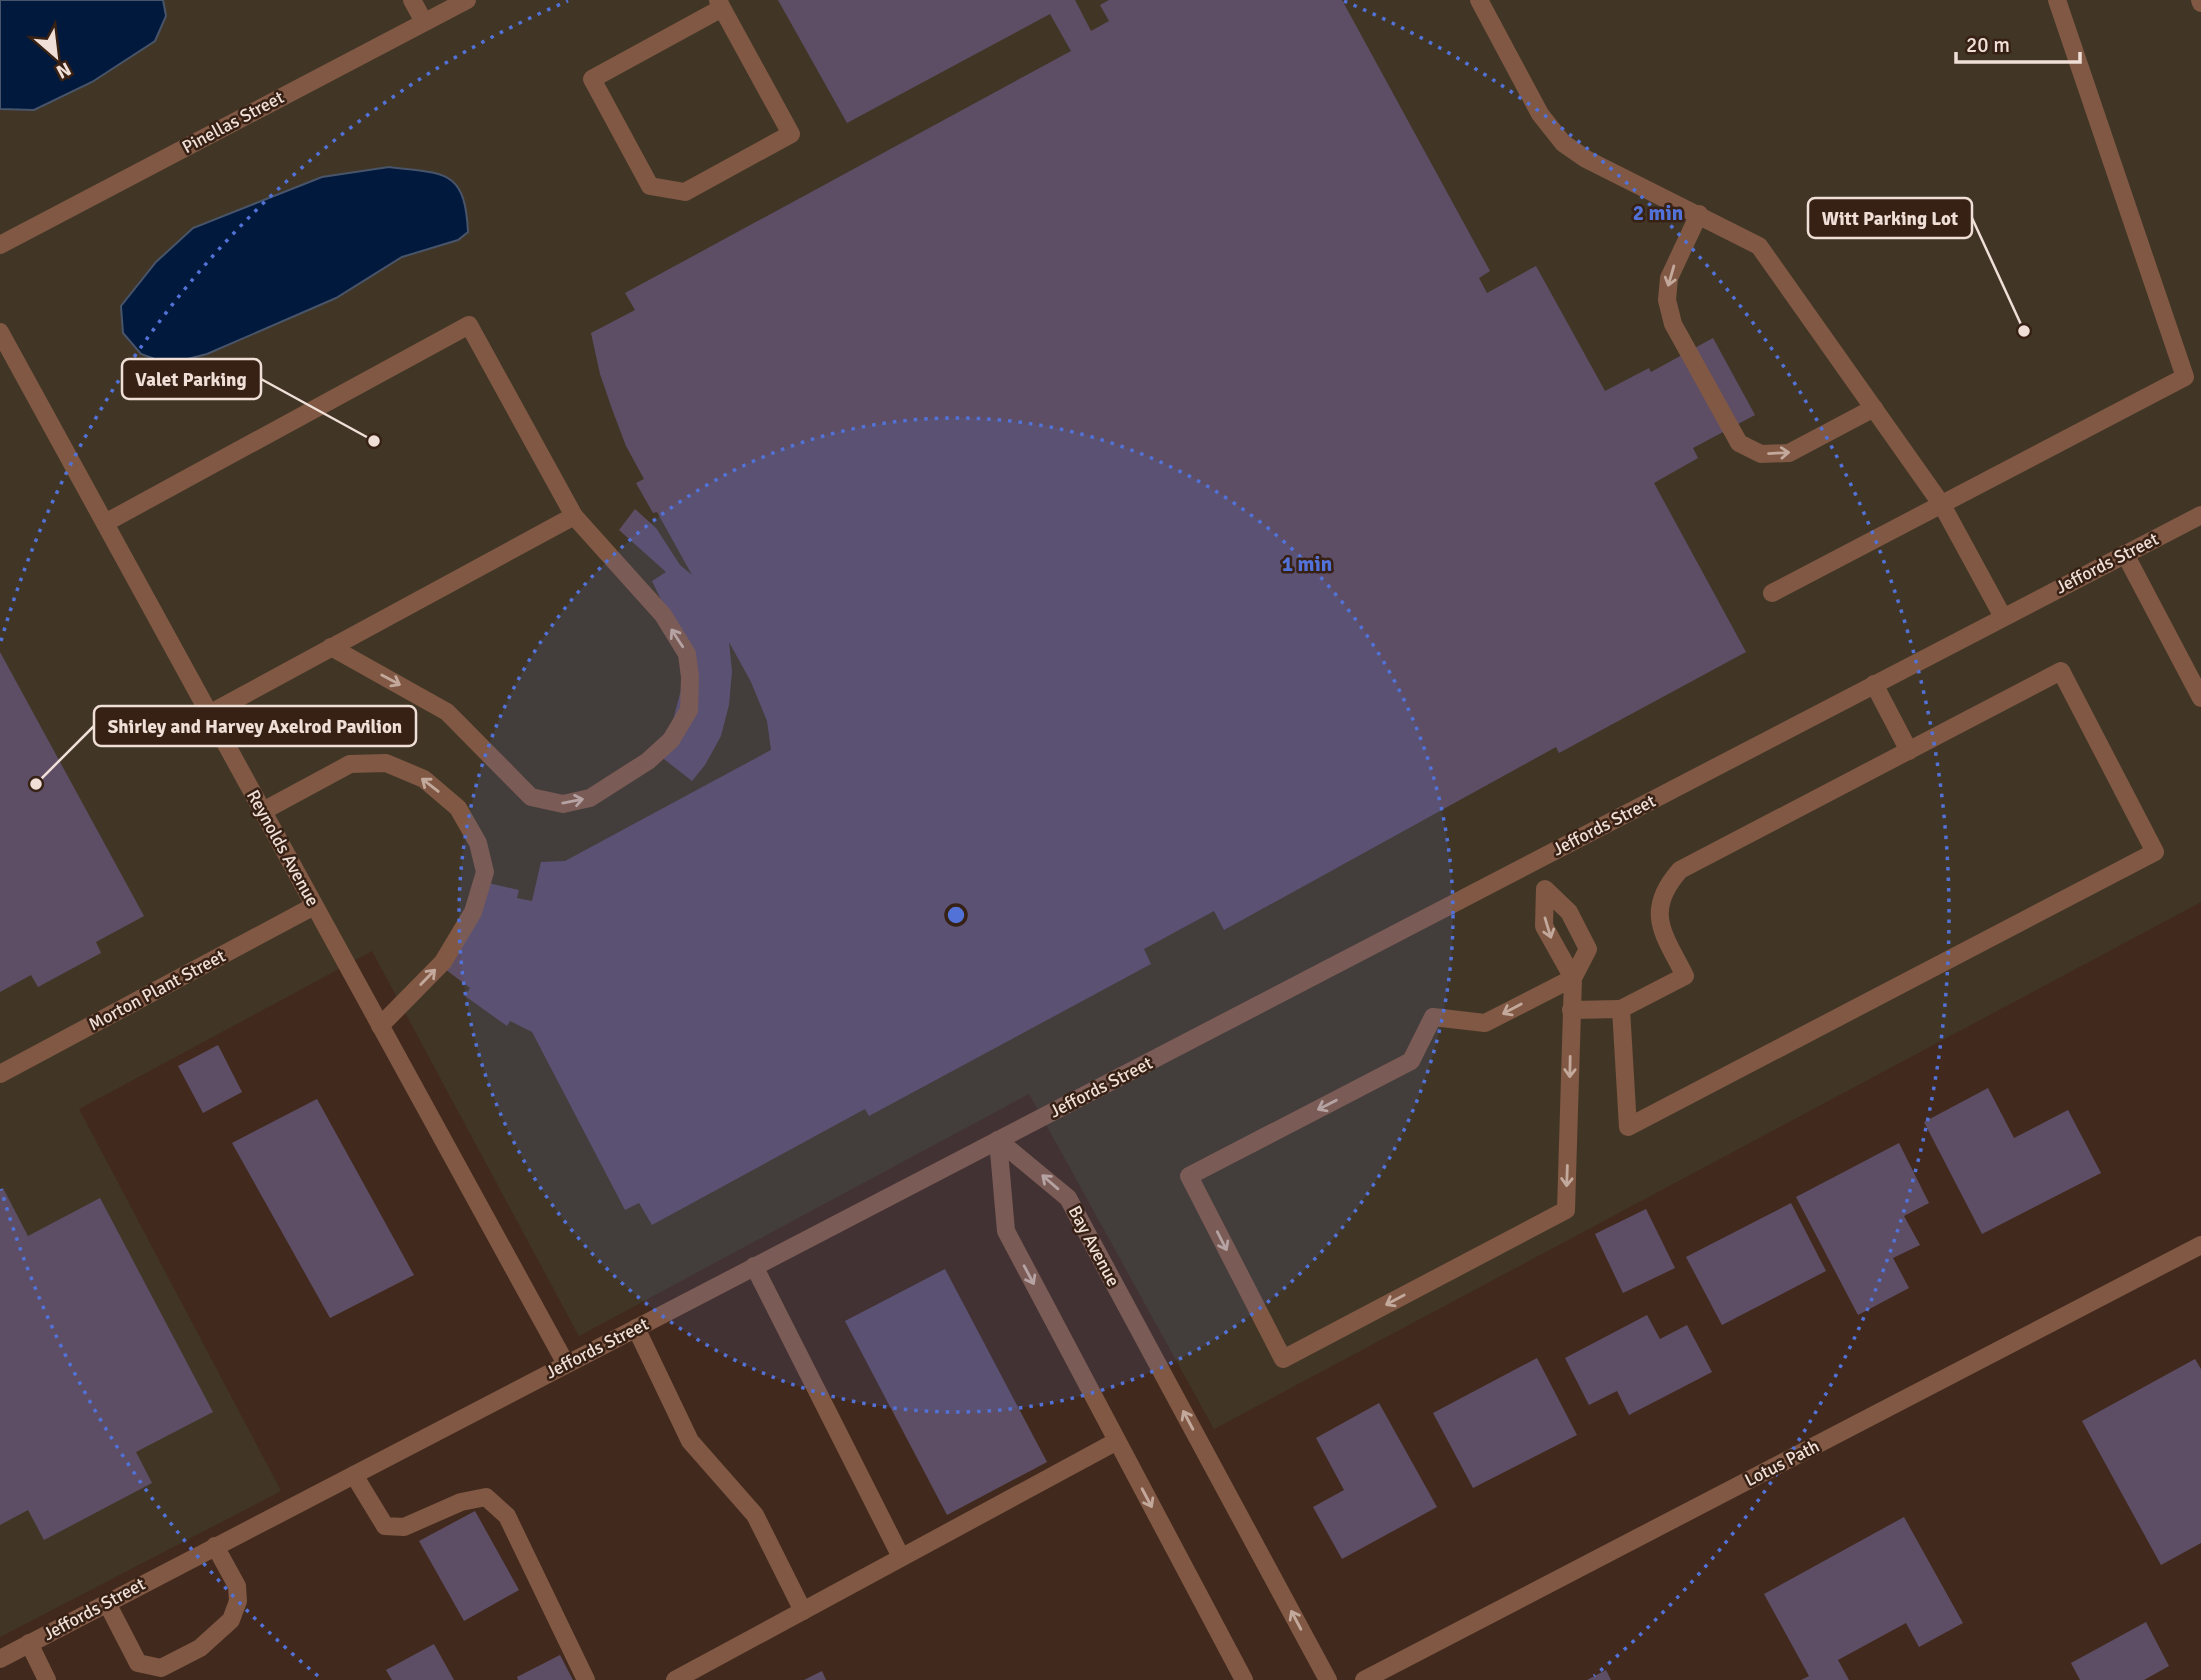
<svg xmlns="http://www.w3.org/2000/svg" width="2201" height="1680" font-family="Signika,sans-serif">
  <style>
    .medical { fill: #413626 }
    .water { fill: #00193c; stroke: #48546a; stroke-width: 2 }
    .building { fill: #5d4e66 }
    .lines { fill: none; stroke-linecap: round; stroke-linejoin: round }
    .minor { stroke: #805844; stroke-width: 18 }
    .oneway { stroke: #c3a99c }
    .ring { fill: none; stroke: #5272d8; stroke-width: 3.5; stroke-dasharray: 3.5 7 }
    .labels { text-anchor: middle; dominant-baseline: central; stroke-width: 5; stroke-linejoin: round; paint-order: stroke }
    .street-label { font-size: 18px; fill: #efdfd7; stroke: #372014 }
    .centre { fill: #5272d8; stroke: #372014; stroke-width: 3.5 }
    .ring-label { font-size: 21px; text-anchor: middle; font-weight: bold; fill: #5272d8; stroke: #372014; stroke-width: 5; stroke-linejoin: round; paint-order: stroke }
    .leader { fill: none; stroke: #efdfd7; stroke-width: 2.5 }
    .callout-dot { fill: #efdfd7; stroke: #372014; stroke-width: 2.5 }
    .callout { fill: #372014; stroke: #efdfd7; stroke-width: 2.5 }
    .callout-label { font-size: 19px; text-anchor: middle; font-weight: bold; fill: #efdfd7 }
  </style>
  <rect width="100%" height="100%" fill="#412a1d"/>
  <!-- medical -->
  <path class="medical" d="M0 0H2201V902L1214 1429 1029 1094 579 1336 372 951 79 1109 281 1491 0 1637Z"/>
  <!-- water -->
  <g class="water">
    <path d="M0 0H163L166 16 155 41 92 82 34 110 0 109Z"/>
    <path d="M389 167C444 174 465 168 468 232L458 240 402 257 336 298 207 354 168 364 141 354 123 333 121 306 156 262 193 228 322 177Z"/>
  </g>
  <!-- building -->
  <g class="building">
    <path d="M778 0H1075L1091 31 1109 21 1100 5 1109 0H1342L1490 271 1479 278 1487 293 1536 266 1605 391 1649 368 1651 372 1713 338 1755 415 1693 448 1698 458 1654 483 1746 652 1559 753 1556 747 1224 930 1214 911 1144 949 1151 964 869 1116 865 1109 652 1225 639 1203 625 1210 532 1032 510 1021 507 1026 465 996 470 988 445 969 488 883 519 890 517 898 532 901 541 862 565 861 771 750 767 721 751 682 729 642 732 671 729 705 721 736 705 765 692 781 655 752 671 728 683 682 678 635 652 581 666 572 619 530 635 509 656 528 680 565 692 575 657 512 653 513 636 483 644 479 626 446 612 409 600 374 591 333 635 310 625 293 1071 51 1050 14 847 123Z"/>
    <path d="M0 652 144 916 96 942 101 953 38 987 31 975 0 992Z"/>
    <path d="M218 1045 242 1092 203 1113 178 1066Z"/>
    <path d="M1988 1088 2014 1138 2068 1110 2101 1173 1982 1234 1924 1122Z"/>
    <path d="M317 1099 414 1275 330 1318 232 1143Z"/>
    <path d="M1899 1143 1929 1203 1904 1216 1920 1245 1893 1258 1909 1288 1858 1315 1796 1197Z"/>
    <path d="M3 1188 28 1236 100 1198 213 1412 136 1452 152 1483 44 1540 28 1510 0 1525V1190Z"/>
    <path d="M1791 1203 1826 1271 1722 1325 1686 1257Z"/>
    <path d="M1646 1209 1675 1268 1623 1293 1595 1234Z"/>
    <path d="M945 1269 1047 1462 947 1515 845 1321Z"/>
    <path d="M1647 1315 1660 1339 1687 1325 1712 1372 1629 1415 1617 1391 1589 1405 1565 1358Z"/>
    <path d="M1537 1358 1577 1435 1473 1488 1433 1413Z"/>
    <path d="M2195 1359 2201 1369V1543L2161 1565 2082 1421Z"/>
    <path d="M1379 1403 1437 1507 1342 1559 1313 1507 1344 1490 1316 1438Z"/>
    <path d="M475 1511 519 1590 464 1621 419 1541Z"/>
    <path d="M1904 1517 1963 1623 1919 1647 1906 1623 1838 1660 1849 1680H1801L1809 1676 1764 1594Z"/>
    <path d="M2146 1622 2169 1666 2144 1680H2080L2071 1663Z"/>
    <path d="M434 1644 454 1680H392L386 1670Z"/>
    <path d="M560 1655 573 1680H518L517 1677Z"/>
    <path d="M1606 1670 1611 1680H1587Z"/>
    <path d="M822 1671 826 1680H804Z"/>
  </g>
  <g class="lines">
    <!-- minor -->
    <g class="minor">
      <path d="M412 0 424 22"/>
      <path d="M718 0 722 8 791 134 685 192 650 186 592 79 722 8"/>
      <path d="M1479 0 1540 114 1563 143 1586 159 1759 246 1942 505 2003 617"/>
      <path d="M2200 0 2201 3"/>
      <path d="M1699 214 1669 278 1667 300 1673 324 1739 443 1761 454 1789 453 1874 408"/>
      <path d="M0 245 467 0"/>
      <path d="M0 332 566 1364"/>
      <path d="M105 523 469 325 574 516 663 615 687 654 690 677 689 710 671 740 648 761 590 798 563 804 531 797 447 712 331 647"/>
      <path d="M2125 554 2201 698"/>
      <path d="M1772 593 2185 377 2057 0"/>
      <path d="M2061 671 2155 852 1628 1127 1621 1009 1685 976C1664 934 1643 912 1680 870Z"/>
      <path d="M1874 684 1909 751"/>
      <path d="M209 714 574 516"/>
      <path d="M263 811 350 764 386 763 424 779 458 808 478 843 485 872 473 912 443 962 380 1026"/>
      <path d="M1573 978 1485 1023 1433 1017 1411 1061 1189 1176 1283 1359 1566 1210 1573 978 1588 949 1569 912 1545 889 1544 926 1573 978"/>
      <path d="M1571 1010 1621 1009"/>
      <path d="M0 1074 314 906"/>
      <path d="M998 1140 1068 1198 1328 1680"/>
      <path d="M998 1140 1006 1231 1244 1680"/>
      <path d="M754 1266 901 1557"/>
      <path d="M636 1328 690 1441 755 1515 803 1611"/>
      <path d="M354 1475 385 1526 404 1527 461 1502 486 1497 507 1516 586 1680"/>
      <path d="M107 1603 138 1663 161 1668 200 1648 231 1620 238 1601 237 1586 215 1546"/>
      <path d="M29 1643 47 1680"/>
      <path d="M0 1659 2201 515"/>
      <path d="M675 1680 1117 1441"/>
      <path d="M1364 1680 2201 1245"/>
    </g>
  </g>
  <!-- one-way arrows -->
  <defs><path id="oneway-shaft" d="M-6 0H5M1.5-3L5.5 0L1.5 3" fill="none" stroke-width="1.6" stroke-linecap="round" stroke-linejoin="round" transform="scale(1.75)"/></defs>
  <g class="oneway">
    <use href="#oneway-shaft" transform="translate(1671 276) rotate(106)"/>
    <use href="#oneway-shaft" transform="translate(1779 453) rotate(-3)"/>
    <use href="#oneway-shaft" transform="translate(677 638) rotate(-123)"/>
    <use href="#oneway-shaft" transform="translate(391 680) rotate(28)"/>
    <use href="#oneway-shaft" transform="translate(430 785) rotate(-142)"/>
    <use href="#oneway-shaft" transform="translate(573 801) rotate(-11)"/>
    <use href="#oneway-shaft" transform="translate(1548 928) rotate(73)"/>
    <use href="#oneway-shaft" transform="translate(428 977) rotate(-46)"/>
    <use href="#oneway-shaft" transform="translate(1512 1009) rotate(152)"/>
    <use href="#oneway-shaft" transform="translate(1570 1067) rotate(91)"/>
    <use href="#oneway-shaft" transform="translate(1327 1105) rotate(153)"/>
    <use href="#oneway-shaft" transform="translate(1567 1176) rotate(92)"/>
    <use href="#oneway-shaft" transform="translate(1050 1182) rotate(-139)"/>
    <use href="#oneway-shaft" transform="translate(1222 1241) rotate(63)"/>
    <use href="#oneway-shaft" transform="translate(1029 1275) rotate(62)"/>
    <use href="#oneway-shaft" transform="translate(1395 1300) rotate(152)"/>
    <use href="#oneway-shaft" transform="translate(1188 1420) rotate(-118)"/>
    <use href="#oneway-shaft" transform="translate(1147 1498) rotate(62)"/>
    <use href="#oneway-shaft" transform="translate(1296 1620) rotate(-118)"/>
  </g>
  <!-- distance rings -->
  <circle cx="956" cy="915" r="497" fill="#5272d8" fill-opacity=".12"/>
  <g class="ring">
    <circle cx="956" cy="915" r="497"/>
    <path d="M318 1676A993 993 0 0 1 1 1189M1 641A993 993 0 0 1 568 1M1344 1A993 993 0 0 1 1594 1676"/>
  </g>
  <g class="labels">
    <!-- street labels -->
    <g class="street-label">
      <text transform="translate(233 122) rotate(-28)">Pinellas Street</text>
      <text transform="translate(2107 563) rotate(-27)">Jeffords Street</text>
      <text transform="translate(1604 825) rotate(-27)">Jeffords Street</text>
      <text transform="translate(283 848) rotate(61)">Reynolds Avenue</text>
      <text transform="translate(157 990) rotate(-28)">Morton Plant Street</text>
      <text transform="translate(1101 1087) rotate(-27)">Jeffords Street</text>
      <text transform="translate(1094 1246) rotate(62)">Bay Avenue</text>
      <text transform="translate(597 1348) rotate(-27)">Jeffords Street</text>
      <text transform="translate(1782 1463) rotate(-27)">Lotus Path</text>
      <text transform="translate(94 1609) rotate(-28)">Jeffords Street</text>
    </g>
  </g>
  <circle cx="956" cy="915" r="10" class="centre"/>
  <g class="ring-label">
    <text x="1658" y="220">2 min</text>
    <text x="1307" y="571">1 min</text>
  </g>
  <!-- callouts -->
  <path class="leader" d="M2024 331L1972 218M374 441L261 379M36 784L94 726"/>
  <g class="callout-dot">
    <circle cx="2024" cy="331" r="7"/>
    <circle cx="374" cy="441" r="7"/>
    <circle cx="36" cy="784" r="7"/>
  </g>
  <g class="callout">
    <rect x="1808" y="198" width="164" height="40" rx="7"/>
    <rect x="122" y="359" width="139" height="40" rx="7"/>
    <rect x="94" y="706" width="322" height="40" rx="7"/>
  </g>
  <g class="callout-label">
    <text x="1890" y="225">Witt Parking Lot</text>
    <text x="191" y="386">Valet Parking</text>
    <text x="255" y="733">Shirley and Harvey Axelrod Pavilion</text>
  </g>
  <!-- north arrow -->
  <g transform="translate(56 56) rotate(152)" stroke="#372014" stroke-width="5" paint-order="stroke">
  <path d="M0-5L12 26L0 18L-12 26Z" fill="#efdfd7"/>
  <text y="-10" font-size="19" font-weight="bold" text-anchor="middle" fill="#efdfd7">N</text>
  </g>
  <!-- scale -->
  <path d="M1956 52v10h124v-10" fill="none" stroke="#efdfd7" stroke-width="3.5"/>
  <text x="1966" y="52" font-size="21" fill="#efdfd7" stroke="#372014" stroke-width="5" paint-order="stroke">20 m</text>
</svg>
